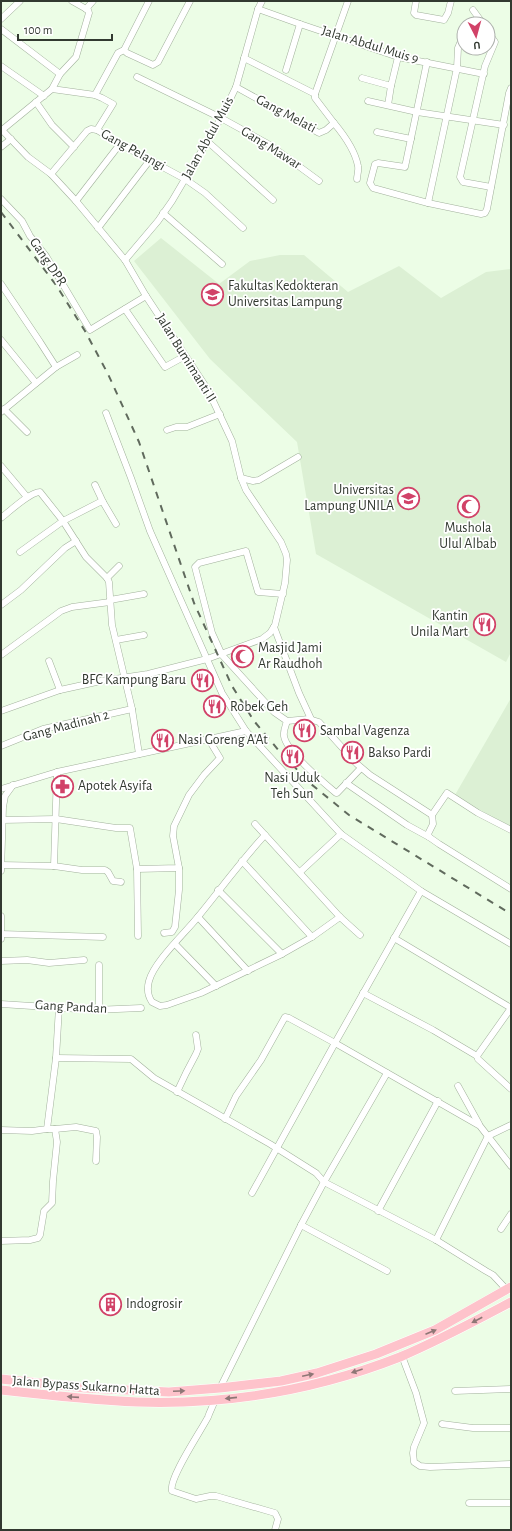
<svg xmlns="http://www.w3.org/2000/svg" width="512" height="1531" font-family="'Alegreya Sans',sans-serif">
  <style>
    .built { fill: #dcf0d4 }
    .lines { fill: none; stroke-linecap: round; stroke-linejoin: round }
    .minor-casing { stroke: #a2b19c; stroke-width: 7 }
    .highway-casing { stroke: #fff; stroke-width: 10 }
    .minor { stroke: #fff; stroke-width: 6 }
    .highway { stroke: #fec3cb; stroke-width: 9 }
    .rail { stroke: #606a5d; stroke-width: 2; stroke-dasharray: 7 7; stroke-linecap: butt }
    .oneway { fill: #8e7776 }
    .labels { text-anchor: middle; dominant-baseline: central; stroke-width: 3.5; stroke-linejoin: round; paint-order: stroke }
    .street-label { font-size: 14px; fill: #323930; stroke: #fff }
    .poi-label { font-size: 14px; fill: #323930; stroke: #fff; text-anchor: start }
  </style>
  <rect width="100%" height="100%" fill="#ecfde6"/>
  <!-- built -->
  <g class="built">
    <path d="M161 238 219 284 250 261 280 255H304L348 292 399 266 441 298 486 272 511 269V652L506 662 316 554 297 442 210 359 134 261Z"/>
    <path d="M511 698V828L455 795Z"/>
  </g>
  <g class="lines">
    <defs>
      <g id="minor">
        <path d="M149 1 124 50 127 53 153 65 158 62 190 1"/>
        <path d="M416 1 414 13 416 15 444 20 448 13 451 1"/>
        <path d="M86 9 93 1"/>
        <path d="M258 9 300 24 398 57 484 74"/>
        <path d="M473 10 481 21 477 24"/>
        <path d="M1 19 20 1"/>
        <path d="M1 29 60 74"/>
        <path d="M488 32 495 42 485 66 460 177 463 182 491 187"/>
        <path d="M244 58 315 94"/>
        <path d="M427 62 405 167 378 163 375 164 370 183 373 188 428 203 481 214 485 213 487 209 509 93 511 88"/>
        <path d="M1 66 44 96"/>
        <path d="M286 70 300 24"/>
        <path d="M137 77 221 118 270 145 319 181"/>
        <path d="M362 78 391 86 398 57"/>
        <path d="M236 87 319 133 326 130 334 123 315 98V94L348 1"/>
        <path d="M52 89 95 95 102 98 113 104 97 130"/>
        <path d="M95 95 118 53 124 50"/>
        <path d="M368 101 417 112 504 125"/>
        <path d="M36 102 52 125 74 147"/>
        <path d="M388 105 391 86"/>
        <path d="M334 123C344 135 355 150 358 166 359 170 357 175 357 179"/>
        <path d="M1 129 28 157 51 174 76 201 125 260 146 296 208 390 232 441 241 478 246 490 281 542 286 554 287 560 285 583 275 625 270 633 262 639 207 659 148 674 101 681 60 690 1 711"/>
        <path d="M2 130 52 89 60 74 76 57 89 13 88 10 72 1"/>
        <path d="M377 132 411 139"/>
        <path d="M207 141 273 200"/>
        <path d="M1 147 11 139"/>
        <path d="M51 174 87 131 91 129 97 130 120 144 185 179 205 193 243 228"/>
        <path d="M1 199 22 221 30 236 46 256 90 330 146 296"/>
        <path d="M76 201 120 144"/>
        <path d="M428 203 457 68 458 48 464 34"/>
        <path d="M163 213 222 264"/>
        <path d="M98 228 150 160"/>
        <path d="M125 260 158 221 172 201 221 118 236 87 258 9 262 1"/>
        <path d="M1 284 40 342 56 367"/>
        <path d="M125 309 165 367 185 356"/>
        <path d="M1 340 36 383"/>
        <path d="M4 409 27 432"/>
        <path d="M1 412 56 367 77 355"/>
        <path d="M106 413 131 478 150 531 222 693 246 731 341 834 421 891 511 944"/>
        <path d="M167 430 176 427H187L220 414"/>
        <path d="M1 466 27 497"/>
        <path d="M241 478 253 481 259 480 298 457"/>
        <path d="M95 485 103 502"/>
        <path d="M1 518C10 511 30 492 40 492L63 521 86 557 107 578 109 582 112 625 132 709 139 754"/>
        <path d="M20 552 63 521 100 502H103L116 524"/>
        <path d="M107 578 119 566"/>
        <path d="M283 594 258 592 246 551 199 563 195 567 212 633 222 655 274 712 287 721 309 719 319 722 357 764 370 775 432 815"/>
        <path d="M110 600 144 594"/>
        <path d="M1 605 21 590 65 548 76 541"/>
        <path d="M274 627 299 693 311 719"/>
        <path d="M116 640 144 635"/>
        <path d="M1 655 61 611 72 607 110 602"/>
        <path d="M49 661 60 690"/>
        <path d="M287 721C286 725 283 731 284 736 286 751 324 783 336 793H337L361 768"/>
        <path d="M1 746 43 729 132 709"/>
        <path d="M57 772 54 866 82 870H105L108 872 113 881 121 882"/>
        <path d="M346 783 407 825 429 837"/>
        <path d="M1 789 57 772 246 731"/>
        <path d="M2 820 56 819 116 828H130L137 869 179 868 173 836 174 826 189 795 204 775 220 758 209 740"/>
        <path d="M255 824 340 917 360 935"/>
        <path d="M511 830 478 813 447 793 432 815 433 824 428 834 429 837 439 844 511 889"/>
        <path d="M265 835C241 861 220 890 197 918 184 934 154 962 149 981 147 988 148 996 152 1002L160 1006 167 1005 201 993 282 954 312 937 340 917"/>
        <path d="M242 861 312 937"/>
        <path d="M1 865 54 866"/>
        <path d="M137 869 138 936"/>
        <path d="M1 871 3 807 5 796 13 785"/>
        <path d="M300 872 341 834"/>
        <path d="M218 890 282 954"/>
        <path d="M421 891 335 1043 480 1126 511 1166"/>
        <path d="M1 916V939"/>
        <path d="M198 917 248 971"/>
        <path d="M164 933 172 932 175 927 179 890V868"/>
        <path d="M1 934 103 937"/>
        <path d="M394 938 511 1008"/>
        <path d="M175 944 216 986"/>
        <path d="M1 961 27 960 49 963 84 960"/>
        <path d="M363 993 433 1030 477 1056"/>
        <path d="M1 1004 94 1010 141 1008"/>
        <path d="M511 1008 477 1056 478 1059 511 1089"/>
        <path d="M99 1010V965"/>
        <path d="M56 1058 131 1059 154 1078 270 1144 316 1173 324 1182 436 1240 486 1271 493 1275 507 1290"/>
        <path d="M458 1086 479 1124"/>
        <path d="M177 1092 186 1073 196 1054 198 1049 196 1035"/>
        <path d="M225 1119 236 1096 261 1060 285 1017 289 1018 335 1043 252 1193"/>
        <path d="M55 1129 76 1127 96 1131 97 1137 96 1161"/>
        <path d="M1 1130 32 1131 47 1129 56 1058 59 1007"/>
        <path d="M378 1211 438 1101"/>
        <path d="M301 1225 387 1271"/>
        <path d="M501 1229 511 1214"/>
        <path d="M436 1240 488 1136 511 1125"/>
        <path d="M1 1241 30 1240 38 1238 40 1235 44 1211 52 1203 53 1181 57 1142 55 1129H47"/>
        <path d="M402 1356 416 1393 424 1423 414 1447 413 1453 414 1462 420 1466 430 1467 511 1464"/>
        <path d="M220 1388 301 1225 324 1182 387 1073"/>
        <path d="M455 1391 511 1389"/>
        <path d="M215 1400C213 1406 210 1411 208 1417 201 1431 168 1479 172 1491L196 1499 210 1496H216L275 1513 278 1519 275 1530"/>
        <path d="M442 1424 473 1428H511"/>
        <path d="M469 1503H511"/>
      </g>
      <g id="highway">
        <path d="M1 1379 85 1388 169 1392 220 1388 281 1381 317 1373 376 1354 435 1330 511 1287"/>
        <path d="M1 1390C46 1395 91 1400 137 1402 227 1405 316 1390 400 1357 438 1341 475 1321 511 1302"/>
      </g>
    </defs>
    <!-- minor casing -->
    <use href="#minor" class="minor-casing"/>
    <!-- highway casing -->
    <use href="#highway" class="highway-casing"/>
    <!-- minor -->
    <use href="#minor" class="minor"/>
    <!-- highway -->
    <use href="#highway" class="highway"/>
    <!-- rail -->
    <path class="rail" d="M1 212 56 285 85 331 108 374 139 442 194 603 232 686 254 721 280 752 311 784 349 815 511 914"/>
  </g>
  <!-- one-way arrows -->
  <defs><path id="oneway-solid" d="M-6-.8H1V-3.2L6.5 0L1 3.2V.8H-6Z"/></defs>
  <g class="oneway">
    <use href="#oneway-solid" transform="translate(477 1320) rotate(152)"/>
    <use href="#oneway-solid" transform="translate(431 1332) rotate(-23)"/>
    <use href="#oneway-solid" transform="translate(357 1371) rotate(161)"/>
    <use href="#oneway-solid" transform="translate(308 1375) rotate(-12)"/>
    <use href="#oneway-solid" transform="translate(179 1391) rotate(-3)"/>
    <use href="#oneway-solid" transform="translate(73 1397) rotate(-176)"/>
    <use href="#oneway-solid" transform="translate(231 1398) rotate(174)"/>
  </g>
  <!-- icons -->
  <defs>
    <symbol id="university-ring" viewBox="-11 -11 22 22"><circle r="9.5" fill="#fff" stroke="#d14268" stroke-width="1.5"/><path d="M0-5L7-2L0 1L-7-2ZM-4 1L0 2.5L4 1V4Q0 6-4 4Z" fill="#d14268"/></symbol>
    <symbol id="mosque-ring" viewBox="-11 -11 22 22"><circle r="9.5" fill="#fff" stroke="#d14268" stroke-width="1.5"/><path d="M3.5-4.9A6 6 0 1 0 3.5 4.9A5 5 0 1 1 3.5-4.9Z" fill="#d14268"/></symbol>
    <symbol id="restaurant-ring" viewBox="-11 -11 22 22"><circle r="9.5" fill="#fff" stroke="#d14268" stroke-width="1.5"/><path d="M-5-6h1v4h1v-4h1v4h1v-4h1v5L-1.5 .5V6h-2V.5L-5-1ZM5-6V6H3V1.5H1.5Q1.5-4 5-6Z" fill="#d14268"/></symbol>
    <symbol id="pharmacy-ring" viewBox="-11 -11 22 22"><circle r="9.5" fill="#fff" stroke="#d14268" stroke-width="1.5"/><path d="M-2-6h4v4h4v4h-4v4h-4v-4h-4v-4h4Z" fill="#d14268"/></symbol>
    <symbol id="building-ring" viewBox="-11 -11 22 22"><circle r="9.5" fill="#fff" stroke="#d14268" stroke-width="1.5"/><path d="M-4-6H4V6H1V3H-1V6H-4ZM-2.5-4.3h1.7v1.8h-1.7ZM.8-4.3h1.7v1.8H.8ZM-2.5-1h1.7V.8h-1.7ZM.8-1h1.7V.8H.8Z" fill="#d14268"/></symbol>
  </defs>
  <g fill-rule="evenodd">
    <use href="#university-ring" x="200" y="282" width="25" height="25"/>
    <use href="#university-ring" x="396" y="486" width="25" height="25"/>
    <use href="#mosque-ring" x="456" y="494" width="25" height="25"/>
    <use href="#restaurant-ring" x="472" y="612" width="25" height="25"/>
    <use href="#mosque-ring" x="230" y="644" width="25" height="25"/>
    <use href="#restaurant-ring" x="190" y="668" width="25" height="25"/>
    <use href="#restaurant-ring" x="202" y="694" width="25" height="25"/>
    <use href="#restaurant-ring" x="292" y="718" width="25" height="25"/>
    <use href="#restaurant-ring" x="150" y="728" width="25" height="25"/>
    <use href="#restaurant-ring" x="340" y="740" width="25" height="25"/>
    <use href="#restaurant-ring" x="280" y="744" width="25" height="25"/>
    <use href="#pharmacy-ring" x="50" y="774" width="25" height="25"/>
    <use href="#building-ring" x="98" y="1292" width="25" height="25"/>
  </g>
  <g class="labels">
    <!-- street labels -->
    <g class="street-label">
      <text transform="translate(370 45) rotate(17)">Jalan Abdul Muis 9</text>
      <text transform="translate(286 114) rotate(28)">Gang Melati</text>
      <text transform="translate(208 138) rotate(-61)">Jalan Abdul Muis</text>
      <text transform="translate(271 148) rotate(32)">Gang Mawar</text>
      <text transform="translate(133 150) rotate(29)">Gang Pelangi</text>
      <text transform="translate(48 262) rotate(56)">Gang DPR</text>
      <text transform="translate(186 358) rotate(58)">Jalan Bumimanti II</text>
      <text transform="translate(66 726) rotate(-15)">Gang Madinah 2</text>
      <text transform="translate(71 1007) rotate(3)">Gang Pandan</text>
      <text transform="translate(86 1386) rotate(4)">Jalan Bypass Sukarno Hatta</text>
    </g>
    <!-- poi labels -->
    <g class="poi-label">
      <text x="228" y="286">Fakultas Kedokteran<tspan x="228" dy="16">Universitas Lampung</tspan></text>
      <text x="394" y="490" text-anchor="end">Universitas<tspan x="394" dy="16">Lampung UNILA</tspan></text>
      <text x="468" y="528" text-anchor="middle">Mushola<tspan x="468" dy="16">Ulul Albab</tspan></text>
      <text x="468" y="616" text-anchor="end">Kantin<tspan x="468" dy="16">Unila Mart</tspan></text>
      <text x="258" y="648">Masjid Jami<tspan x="258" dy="16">Ar Raudhoh</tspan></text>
      <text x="186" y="680" text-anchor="end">BFC Kampung Baru</text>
      <text x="230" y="707">Robek Geh</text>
      <text x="320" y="731">Sambal Vagenza</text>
      <text x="178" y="740">Nasi Goreng A'At</text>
      <text x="368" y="753">Bakso Pardi</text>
      <text x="292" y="778" text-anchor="middle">Nasi Uduk<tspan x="292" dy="16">Teh Sun</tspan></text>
      <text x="78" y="786">Apotek Asyifa</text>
      <text x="126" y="1304">Indogrosir</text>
    </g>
  </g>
  <!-- border -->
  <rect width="512" height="1531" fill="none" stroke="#323930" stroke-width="4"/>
  <!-- north arrow -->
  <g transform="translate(476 36) rotate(174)"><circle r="19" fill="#ffffff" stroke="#adb0ac"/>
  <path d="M0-3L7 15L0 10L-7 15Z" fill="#d14268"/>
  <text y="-6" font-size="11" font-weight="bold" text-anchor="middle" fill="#323930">U</text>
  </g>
  <!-- scale -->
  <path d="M18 34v6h94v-6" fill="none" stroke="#323930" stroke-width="2"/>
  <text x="24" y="34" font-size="12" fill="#323930" stroke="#ffffff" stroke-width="3" paint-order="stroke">100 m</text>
</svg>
